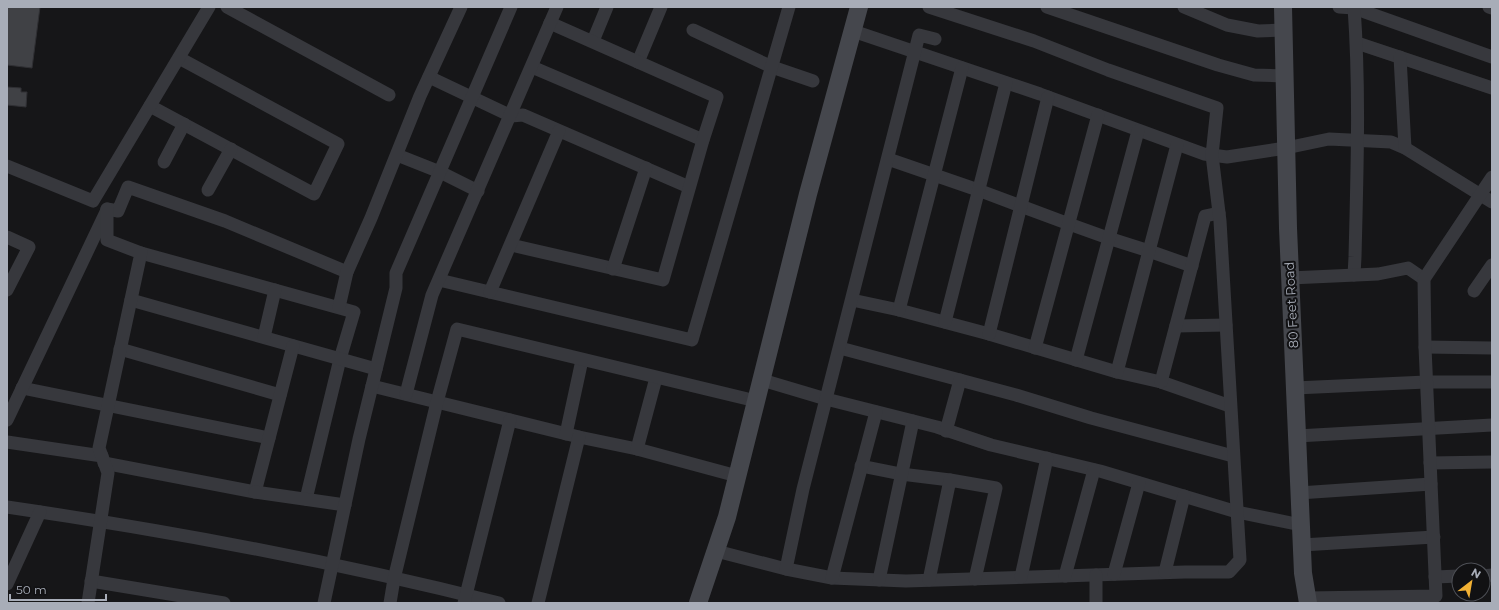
<svg xmlns="http://www.w3.org/2000/svg" width="1499" height="610" font-family="Montserrat,sans-serif">
  <style>
    .building { fill: #404145; stroke: #303034 }
    .lines { fill: none; stroke-linecap: round; stroke-linejoin: round }
    .street { stroke: #37383d; stroke-width: 13 }
    .secondary { stroke: #45474d; stroke-width: 18 }
    .labels { text-anchor: middle; dominant-baseline: central; stroke-width: 4; stroke-linejoin: round; paint-order: stroke }
    .street-label { font-size: 13px; fill: #a8adb8; stroke: #111113 }
  </style>
  <rect width="100%" height="100%" fill="#161618"/>
  <!-- building -->
  <g class="building">
    <path d="M7 7H40L32 68 7 65Z"/>
    <path d="M7 87 21 88V92H27L26 107 7 105Z"/>
  </g>
  <g class="lines">
    <!-- street -->
    <g class="street">
      <path d="M227 7 389 95"/>
      <path d="M1047 7 1218 65 1254 75 1284 76"/>
      <path d="M1184 7 1227 25 1258 31 1283 30"/>
      <path d="M1339 7 1354 8 1492 57"/>
      <path d="M1489 7 1492 8"/>
      <path d="M693 30 772 67 813 81"/>
      <path d="M853 31 1040 94 1204 154 1227 157 1286 148 1329 139 1391 142 1405 148 1492 202"/>
      <path d="M593 41 607 7"/>
      <path d="M1357 43 1492 88"/>
      <path d="M1400 57 1405 148"/>
      <path d="M638 62 661 7"/>
      <path d="M532 67 703 140"/>
      <path d="M429 77 511 116 523 115 689 187"/>
      <path d="M150 106 314 194 338 144 179 58"/>
      <path d="M397 155 440 172 478 191"/>
      <path d="M888 159 978 190 1069 224 1108 238 1149 251 1192 266"/>
      <path d="M164 162 184 124"/>
      <path d="M7 166 93 201 209 7"/>
      <path d="M208 190 231 149"/>
      <path d="M107 209 118 211 128 187 225 221 347 272"/>
      <path d="M7 237 29 247 7 290"/>
      <path d="M511 245 663 280 703 140 717 97 550 23"/>
      <path d="M141 253 354 312 340 359 306 499"/>
      <path d="M613 269 646 168"/>
      <path d="M1354 275 1355 257C1357 174 1360 90 1354 7"/>
      <path d="M1290 278 1378 274 1408 268 1424 279"/>
      <path d="M439 280 692 340 789 7"/>
      <path d="M1474 291 1492 265"/>
      <path d="M490 292 559 131"/>
      <path d="M131 300 376 369"/>
      <path d="M852 300 899 310 989 334 1117 372 1161 382 1230 406"/>
      <path d="M339 307 347 272 371 218 420 96 461 7"/>
      <path d="M899 310 962 68"/>
      <path d="M945 322 1006 83"/>
      <path d="M1176 326 1226 325"/>
      <path d="M989 334 1048 97"/>
      <path d="M264 337 275 290"/>
      <path d="M1425 347 1492 348"/>
      <path d="M840 348 1016 395 1091 418 1233 456"/>
      <path d="M1035 348 1098 115"/>
      <path d="M120 349 280 395"/>
      <path d="M1076 360 1138 131"/>
      <path d="M1117 372 1177 145"/>
      <path d="M762 380 826 399 937 427 991 445 1100 471 1237 512 1301 525"/>
      <path d="M1161 382 1205 216 1219 213"/>
      <path d="M372 386 579 437 637 449 737 476"/>
      <path d="M22 388 269 438"/>
      <path d="M1295 388 1426 382H1492"/>
      <path d="M406 394 432 295 557 7"/>
      <path d="M7 420 106 212"/>
      <path d="M946 431 960 380"/>
      <path d="M566 434 582 360"/>
      <path d="M1297 436 1492 425"/>
      <path d="M7 442 102 456"/>
      <path d="M637 449 656 378"/>
      <path d="M104 463 255 492 293 346"/>
      <path d="M1430 463 1492 462"/>
      <path d="M861 466 901 474 950 480"/>
      <path d="M255 492 345 505"/>
      <path d="M1299 493 1431 484"/>
      <path d="M7 507C172 531 337 562 499 603"/>
      <path d="M1302 545 1434 537"/>
      <path d="M716 551 786 569 832 578 906 581 1185 572H1229L1240 560 1220 221 1212 155 1217 108 1108 70 1034 41 929 7"/>
      <path d="M786 569 803 489 919 35 935 39"/>
      <path d="M1165 572 1184 496"/>
      <path d="M1114 574 1139 483"/>
      <path d="M1065 576 1094 470"/>
      <path d="M1483 576 1492 575"/>
      <path d="M1021 577 1047 458"/>
      <path d="M1435 577 1459 576"/>
      <path d="M832 578 876 412"/>
      <path d="M879 580 913 421"/>
      <path d="M929 580 950 480 996 488 975 579"/>
      <path d="M91 581 224 603"/>
      <path d="M7 584 40 512"/>
      <path d="M1307 598 1436 596 1425 347 1424 279 1492 177"/>
      <path d="M88 603 108 473 99 448 141 253 107 240V209"/>
      <path d="M324 603 359 439 396 288V273L511 7"/>
      <path d="M390 603 394 579 437 402 457 329 756 401"/>
      <path d="M464 603 510 420"/>
      <path d="M538 603 579 437"/>
      <path d="M1096 603V575"/>
    </g>
    <!-- secondary -->
    <g class="secondary">
      <path d="M1283 7 1288 228 1303 573 1308 603"/>
      <path d="M698 603 727 517 808 194 859 7"/>
    </g>
  </g>
  <g class="labels">
    <!-- street labels -->
    <g class="street-label">
      <text transform="translate(1291 305) rotate(-93)">80 Feet Road</text>
    </g>
  </g>
  <!-- border -->
  <rect width="1499" height="610" fill="none" stroke="#a8adb8" stroke-width="16"/>
  <!-- north arrow -->
  <g transform="translate(1471 582) rotate(31)"><circle r="19" fill="#111113" stroke="#4d4f55"/>
  <path d="M0-3L7 15L0 10L-7 15Z" fill="#f2b134"/>
  <text y="-6" font-size="11" font-weight="bold" text-anchor="middle" fill="#a8adb8">N</text>
  </g>
  <!-- scale -->
  <path d="M10 594v6h96v-6" fill="none" stroke="#a8adb8" stroke-width="2"/>
  <text x="16" y="594" font-size="12" fill="#a8adb8" stroke="#111113" stroke-width="3" paint-order="stroke">50 m</text>
</svg>
